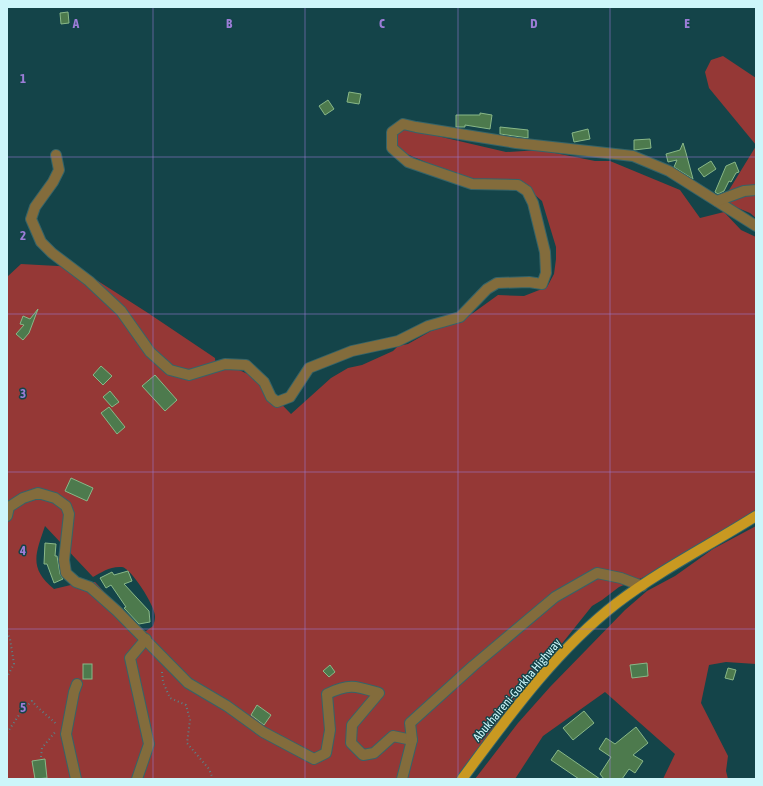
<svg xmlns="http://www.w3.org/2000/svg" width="763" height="786" font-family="'Asap Condensed',sans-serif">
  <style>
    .green { fill: #953836; fill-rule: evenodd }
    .building { fill: #4d7a4d; stroke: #89b888 }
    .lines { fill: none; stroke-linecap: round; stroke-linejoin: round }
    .minor-casing { stroke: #356469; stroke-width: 12 }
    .primary-casing { stroke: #356469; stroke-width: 12 }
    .path { stroke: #578489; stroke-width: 2; stroke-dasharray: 1 3; stroke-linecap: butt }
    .minor { stroke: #836c3c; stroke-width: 10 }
    .primary { stroke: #c99921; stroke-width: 10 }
    .grid { fill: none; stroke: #9c7dd7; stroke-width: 1; stroke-opacity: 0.55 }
    .labels { text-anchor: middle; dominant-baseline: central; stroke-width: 3; stroke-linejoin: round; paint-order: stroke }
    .street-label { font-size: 12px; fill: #cdf6fa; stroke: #144449 }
    .grid-label { font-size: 13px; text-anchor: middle; font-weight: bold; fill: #9c7dd7; stroke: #144449; stroke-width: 3; stroke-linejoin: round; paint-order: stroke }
  </style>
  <rect width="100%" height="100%" fill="#144449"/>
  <!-- green -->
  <g class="green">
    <path d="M723 56 756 78V145L709 88 705 72 711 60Z"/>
    <path d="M403 128 506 152 540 150 595 161H610L680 190 700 218 724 212 741 230 756 237V510L662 570 619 587 602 600 592 606 552 656 526 683 456 779H7V277L21 264 76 267 148 313 215 358 216 370 237 369 256 378 291 414 331 378 348 368 362 365 393 351 398 346 408 344 431 331 462 321 498 295 524 296 547 287 554 274 556 259V247L542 201 519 181H470L402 152 396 146 394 134ZM45 526 93 577C102 572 110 566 122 567 131 568 156 607 155 617 155 620 154 623 153 626L146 631 139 629 95 582 75 584 54 589C28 568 36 553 45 526Z"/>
    <path d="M756 146V218L750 213 716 199 726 195Z"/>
    <path d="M756 526V664L726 662 709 665 701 703 728 756 726 771 728 779H663L675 754 605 692 543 736 515 779H475L518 723 550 687 625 610 647 591 675 576 713 549Z"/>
  </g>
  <!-- building -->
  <g class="building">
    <path d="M68 12 69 23 61 24 60 13Z"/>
    <path d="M349 92 361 94 359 104 347 102Z"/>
    <path d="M328 100 334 109 325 115 319 106Z"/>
    <path d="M480 113 492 115 490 129 465 125V127H456V115H480Z"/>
    <path d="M500 127 528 130V138L500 134Z"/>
    <path d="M588 129 590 139 574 142 572 133Z"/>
    <path d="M650 139 651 148 634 150V140Z"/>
    <path d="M683 143 686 153 693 179 674 167 677 160 668 162 666 154 680 150Z"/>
    <path d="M711 161 716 169 704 177 698 169Z"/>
    <path d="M735 162 739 172 736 173 731 182 729 181 724 191 718 194 715 192 726 166Z"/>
    <path d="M38 309 29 333 23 340 16 334 24 325 20 324 23 316 30 319Z"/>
    <path d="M101 366 112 376 103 385 93 375Z"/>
    <path d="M155 375 177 400 165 411 142 386Z"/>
    <path d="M110 391 119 402 112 407 103 397Z"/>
    <path d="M109 407 125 427 117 434 101 413Z"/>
    <path d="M71 478 93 488 87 501 65 491Z"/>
    <path d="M45 543 56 544 55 556H57L60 574 63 579 54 583 47 564H44Z"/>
    <path d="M128 571 132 581 124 584 149 611 150 622 139 624 124 608 126 607 111 585 106 588 100 578 112 572 114 575Z"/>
    <path d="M647 663 648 676 632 678 630 665Z"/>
    <rect x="83" y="664" width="9" height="15"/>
    <path d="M330 665 335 672 329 677 323 671Z"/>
    <path d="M728 668 736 670 733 680 725 678Z"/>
    <path d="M257 705 271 715 264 725 251 715Z"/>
    <path d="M584 711 594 723 573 740 563 728Z"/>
    <path d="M636 727 648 743 633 755 643 761 635 773 629 769 622 779H604L600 774 611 757 599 749 606 738 615 744Z"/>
    <path d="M558 750 600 779H579L551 760Z"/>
    <path d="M45 759 47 778 35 779 32 761Z"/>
  </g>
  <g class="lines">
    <defs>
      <g id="minor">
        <path d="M56 155 59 170 53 182 35 207 31 219 41 242 52 253 89 281 121 311 150 352 170 370 189 375 225 364 246 365 264 382 271 397 277 402 290 397 309 368 352 351 398 341 428 326 460 317 487 289 497 283 529 282 542 284 546 273 545 252 533 203 527 191 518 185 472 184 408 162 392 148V132L403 124 416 127 516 143 633 156 669 171 756 226"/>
        <path d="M717 201 744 191 756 190"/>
        <path d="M7 516 9 507 23 498 38 493 55 498 66 506 69 514 64 560 66 573 76 582 90 587 117 611 188 683 227 706 263 732 314 759 326 753 330 730 327 694C349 683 356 686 379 693L352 725 351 743 363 755 374 753 393 736 412 740 402 779"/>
        <path d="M412 740 410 723 473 666 555 597 597 573 621 578 642 586"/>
        <path d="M76 779 66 734 74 692 77 684"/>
        <path d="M137 779 149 744 130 658 146 639"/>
      </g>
      <path id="primary" d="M462 779C508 717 555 651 617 603 660 570 710 545 756 516"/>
    </defs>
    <!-- minor casing -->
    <use href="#minor" class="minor-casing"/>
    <!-- primary casing -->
    <use href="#primary" class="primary-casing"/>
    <!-- path -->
    <g class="path">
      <path d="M7 632 10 639 14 664 7 677"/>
      <path d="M162 672 163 682 170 698 186 705 190 720 187 743 209 769 213 779"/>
      <path d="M7 733 21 712 32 701C40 711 49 716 57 725"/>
      <path d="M41 757 42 748 56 731"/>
    </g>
    <!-- minor -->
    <use href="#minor" class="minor"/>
    <!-- primary -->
    <use href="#primary" class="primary"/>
  </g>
  <!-- grid -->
  <path class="grid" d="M153 7V779M305 7V779M458 7V779M610 7V779M7 157H756M7 314H756M7 472H756M7 629H756"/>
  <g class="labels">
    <!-- street labels -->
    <g class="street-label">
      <text transform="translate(517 690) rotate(-50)">Abukhaireni-Gorkha Highway</text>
    </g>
  </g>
  <g class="grid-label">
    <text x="76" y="28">A</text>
    <text x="229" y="28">B</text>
    <text x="382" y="28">C</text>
    <text x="534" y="28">D</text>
    <text x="687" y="28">E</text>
    <text x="23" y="83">1</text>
    <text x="23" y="240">2</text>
    <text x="23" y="398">3</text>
    <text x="23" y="555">4</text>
    <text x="23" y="712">5</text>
  </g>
  <!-- border -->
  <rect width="763" height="786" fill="none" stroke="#cdf6fa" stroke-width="16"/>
</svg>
